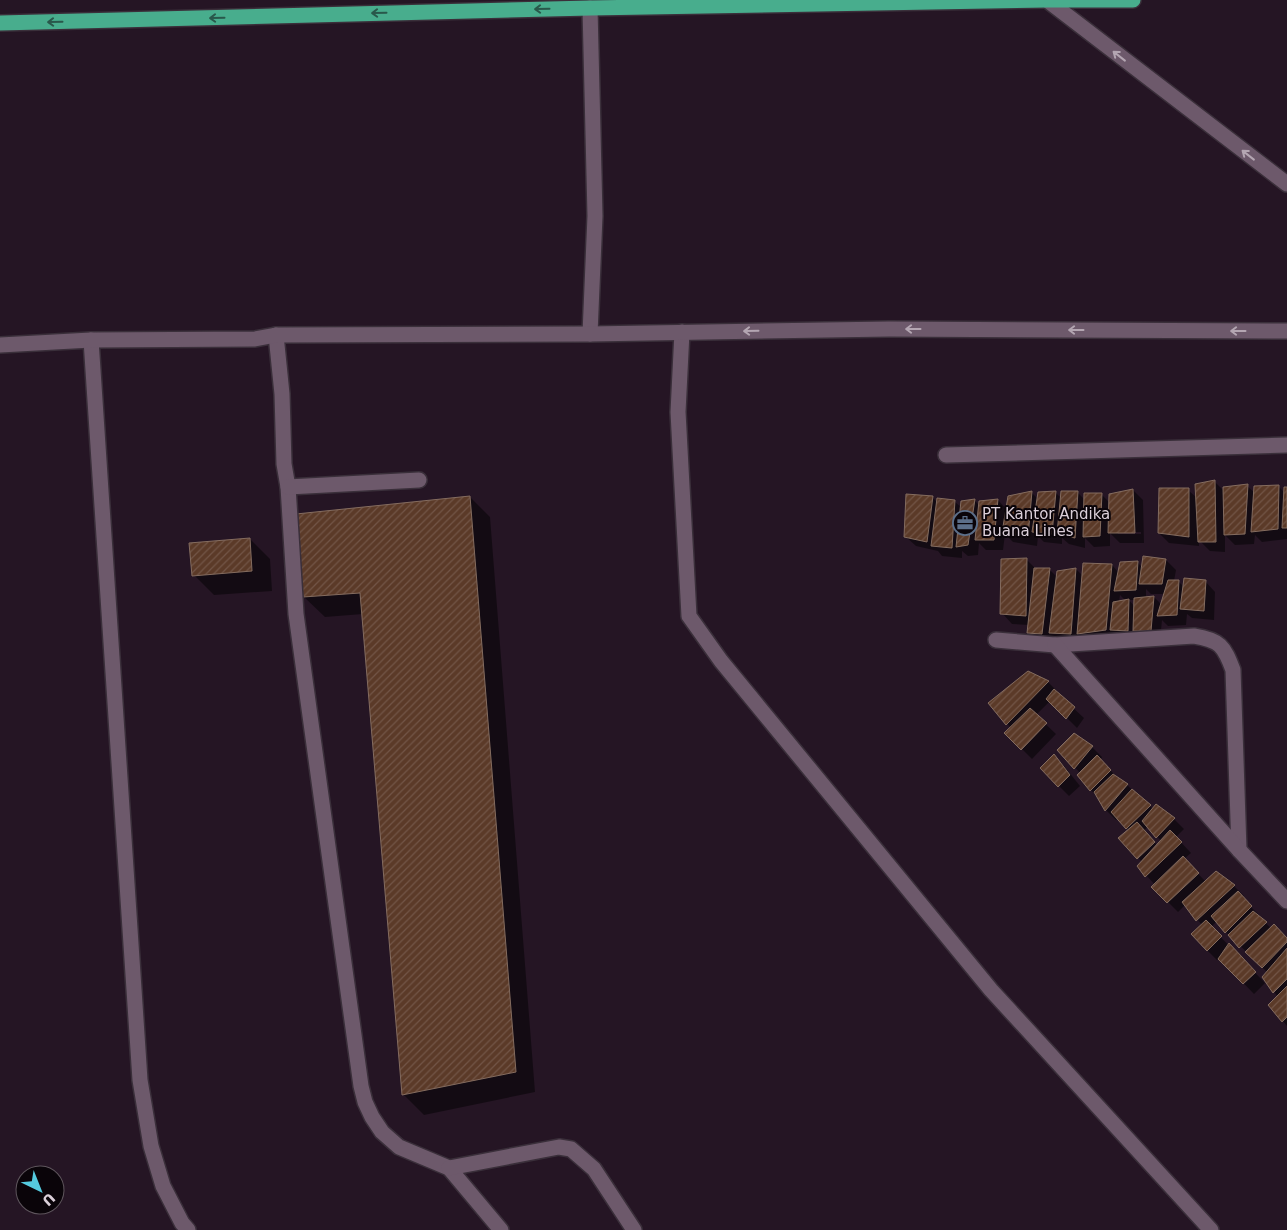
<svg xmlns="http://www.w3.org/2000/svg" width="1287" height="1230" font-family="'DejaVu Sans',sans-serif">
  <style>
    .shadow { fill: #0007; fill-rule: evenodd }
    .building { fill: url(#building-hatch); stroke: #846c5f }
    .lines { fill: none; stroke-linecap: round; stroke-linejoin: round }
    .minor-casing { stroke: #3a2f3a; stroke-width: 18 }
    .highway-casing { stroke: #3a2f3a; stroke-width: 18 }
    .minor { stroke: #6d596b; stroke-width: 15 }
    .highway { stroke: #48ad8d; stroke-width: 15 }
    .oneway { stroke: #29584b }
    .oneway2 { stroke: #b4a6b2 }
    .labels { text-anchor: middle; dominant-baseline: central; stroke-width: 4; stroke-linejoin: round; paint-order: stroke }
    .poi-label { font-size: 15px; fill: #dbcfd9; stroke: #0a0409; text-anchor: start }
  </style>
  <defs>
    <pattern id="building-hatch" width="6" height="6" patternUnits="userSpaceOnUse" patternTransform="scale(1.25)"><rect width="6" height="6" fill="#5b3a28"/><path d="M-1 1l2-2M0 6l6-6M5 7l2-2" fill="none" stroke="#725547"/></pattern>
  </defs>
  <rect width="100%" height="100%" fill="#251524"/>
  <!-- shadow -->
  <g class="shadow">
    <path d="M1215 482 1225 492 1247 486 1255 493 1278 486 1285 493 1287 488V539L1262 542 1255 535 1254 544 1235 545 1225 535V552L1210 551 1199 540V546L1169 543 1159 533 1188 490 1197 498Z"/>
    <path d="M1133 490 1143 500 1144 543H1120L1110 533V546L1094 547 1085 538V548L1069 544 1062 538V544L1044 542 1038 536 1037 546 1013 542 1005 534 1003 550H986L979 543 978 555 968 556 962 551V558L942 556 938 551 916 546 905 536 932 497 938 503 955 502 962 508 974 500 980 506V503L998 500 1007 510 1032 493 1038 499 1055 492 1061 498 1077 492 1085 500 1101 494 1110 503ZM1118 532H1141V534H1118Z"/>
    <path d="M470 497 490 517 535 1092 424 1115 404 1095 363 614 325 617 304 597 297 515Z"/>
    <path d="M250 539 270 559 272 591 214 595 194 575Z"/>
    <path d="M1026 559 1036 569H1049L1058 578 1076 569 1083 576 1112 565 1119 573 1138 563 1143 568 1166 560 1176 570 1174 581H1178L1184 587 1205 581 1215 592 1214 620 1192 618 1187 614 1186 625 1168 626 1162 620 1160 641 1060 643 1053 636 1052 643H1038L1028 633 1029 625 1012 624 1002 613ZM1146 589 1151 594H1165L1162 605 1154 597 1146 598ZM1120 595 1126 601 1119 602ZM1129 600H1135V607Z"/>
    <path d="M1028 672 1048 682 1058 692 1057 693 1084 718 1077 728 1050 701 1036 715 1056 734 1032 759 1006 733 1011 728 990 704Z"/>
    <path d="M1074 734 1092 747 1102 757 1100 760 1121 781 1127 785 1153 809 1174 819 1184 829 1176 837 1191 853 1184 859 1206 882 1216 873 1234 886 1244 896 1242 898 1261 917 1260 918 1271 928 1287 939V1026L1270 1005 1278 997 1263 977 1267 972 1226 932 1217 921 1211 927 1265 983 1254 994 1219 958 1217 960 1207 950 1202 925 1185 905 1178 912 1153 887 1155 885 1138 866 1142 862 1120 838 1129 830 1118 818 1116 820 1106 810 1099 799 1078 775 1080 773 1059 750ZM1148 826 1161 841 1157 845 1144 831Z"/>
    <path d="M1054 756 1064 766 1080 786 1069 796 1041 768Z"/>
  </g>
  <!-- building -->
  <g class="building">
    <path d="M1215 480 1216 542H1198L1195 484Z"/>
    <path d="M1248 484 1245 534 1224 535 1223 487Z"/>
    <path d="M1279 485 1278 529 1251 532 1254 486Z"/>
    <path d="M1284 487H1287V528H1282Z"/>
    <path d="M1159 488H1189V537L1158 533Z"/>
    <path d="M1133 489 1135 533H1108L1109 494Z"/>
    <path d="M1032 491 1028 537 1002 533 1008 496Z"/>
    <path d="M1056 491 1052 534 1032 532 1038 492Z"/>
    <path d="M1061 491H1078L1075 538 1057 534Z"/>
    <path d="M1084 493H1102L1100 536 1083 537Z"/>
    <path d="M906 494 933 496 927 542 904 537Z"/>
    <path d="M470 496 516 1072 402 1095 360 593 303 597 296 514Z"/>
    <path d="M937 498 955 500 952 548 931 546Z"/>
    <path d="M975 499 968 545 956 547 961 501Z"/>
    <path d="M998 499 994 540H975L979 501Z"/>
    <path d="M250 538 252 571 192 576 189 543Z"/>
    <path d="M1143 556 1166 559 1162 584H1139Z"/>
    <path d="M1027 558 1026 616 1000 614 1001 559Z"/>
    <path d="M1138 561 1136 590 1114 591 1120 562Z"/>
    <path d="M1083 563 1112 564 1106 630 1077 634Z"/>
    <path d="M1034 568H1050L1042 634 1027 633Z"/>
    <path d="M1076 568 1071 634 1049 633 1057 571Z"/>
    <path d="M1184 578 1206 580 1204 611 1180 609Z"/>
    <path d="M1168 580H1179L1177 615 1157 616Z"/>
    <path d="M1154 596 1151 631H1133L1134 598Z"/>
    <path d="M1129 599 1128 631 1110 630 1113 602Z"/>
    <path d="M1028 671 1049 681 1006 725 988 703Z"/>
    <path d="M1054 689 1075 707 1066 719 1046 699Z"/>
    <path d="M1030 708 1047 723 1021 750 1004 733Z"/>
    <path d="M1074 733 1093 746 1074 769 1057 750Z"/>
    <path d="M1054 754 1070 775 1058 787 1040 768Z"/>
    <path d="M1097 755 1111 770 1090 791 1077 775Z"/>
    <path d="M1113 774 1128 784 1105 811 1094 792Z"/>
    <path d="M1132 789 1151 805 1126 829 1111 812Z"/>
    <path d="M1156 804 1175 818 1156 838 1142 821Z"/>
    <path d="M1137 822 1155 842 1137 859 1118 838Z"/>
    <path d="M1170 830 1182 842 1145 877 1137 866Z"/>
    <path d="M1183 856 1199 873 1167 903 1151 887Z"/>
    <path d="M1216 871 1235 885 1196 921 1182 902Z"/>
    <path d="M1238 891 1252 906 1225 933 1211 916Z"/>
    <path d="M1253 911 1267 922 1239 948 1228 935Z"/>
    <path d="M1206 920 1222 936 1207 951 1191 934Z"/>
    <path d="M1274 924 1287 938V942L1262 968 1245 952Z"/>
    <path d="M1229 943 1256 972 1243 984 1218 959Z"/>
    <path d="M1287 948V979L1273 993 1262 977Z"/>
    <path d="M1287 986V1017L1282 1022 1268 1005Z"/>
  </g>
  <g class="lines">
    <defs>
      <g id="minor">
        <path d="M1047 0 1287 184"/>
        <path d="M682 332 678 412 689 616 721 661 991 990 1211 1230"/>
        <path d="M590 334 595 216 590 8"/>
        <path d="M276 335 282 394 284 464 288 487 296 614 361 1086 365 1102 372 1117 382 1132 399 1147 449 1168 501 1230"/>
        <path d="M91 340 140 1080 151 1146 163 1186 182 1223 188 1230"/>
        <path d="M0 345 91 340 255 339 276 335 590 334 889 329 1287 331"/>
        <path d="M946 455 1287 445"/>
        <path d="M288 487 419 480"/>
        <path d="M996 640 1055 645 1194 636C1220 640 1224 646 1233 670L1239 850"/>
        <path d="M1055 645 1239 850 1287 901"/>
        <path d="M449 1168 559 1147 571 1149 594 1169 634 1230"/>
      </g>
      <path id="highway" d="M0 23 590 8 1047 0H1133"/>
    </defs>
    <!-- minor casing -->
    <use href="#minor" class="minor-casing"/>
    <!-- highway casing -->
    <use href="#highway" class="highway-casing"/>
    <!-- minor -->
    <use href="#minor" class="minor"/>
    <!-- highway -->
    <use href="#highway" class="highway"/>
  </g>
  <!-- one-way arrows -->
  <defs><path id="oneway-shaft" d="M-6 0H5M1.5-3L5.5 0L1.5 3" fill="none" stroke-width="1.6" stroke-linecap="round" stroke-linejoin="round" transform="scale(1.25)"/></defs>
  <g class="oneway">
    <use href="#oneway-shaft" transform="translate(542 9) rotate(179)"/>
    <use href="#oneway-shaft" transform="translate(379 13) rotate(179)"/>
    <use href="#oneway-shaft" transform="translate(217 18) rotate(179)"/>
    <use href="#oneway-shaft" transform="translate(55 22) rotate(179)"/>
  </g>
  <g class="oneway2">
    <use href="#oneway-shaft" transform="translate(1119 56) rotate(-142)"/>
    <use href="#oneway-shaft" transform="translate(1248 155) rotate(-142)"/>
    <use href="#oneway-shaft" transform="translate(913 329) rotate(-180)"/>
    <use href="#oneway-shaft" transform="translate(1076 330) rotate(-180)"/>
    <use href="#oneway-shaft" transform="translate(751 331) rotate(179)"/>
    <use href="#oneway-shaft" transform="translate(1238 331) rotate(-180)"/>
  </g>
  <!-- icons -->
  <defs>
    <symbol id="office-ring" viewBox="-11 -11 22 22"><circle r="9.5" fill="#0a0409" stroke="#5c6f8a" stroke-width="1.5"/><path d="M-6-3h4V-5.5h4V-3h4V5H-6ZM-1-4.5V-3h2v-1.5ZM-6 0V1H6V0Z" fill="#5c6f8a"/></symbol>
  </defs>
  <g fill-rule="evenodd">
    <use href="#office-ring" x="951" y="509" width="28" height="28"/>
  </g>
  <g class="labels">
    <!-- poi labels -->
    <g class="poi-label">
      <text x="982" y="514">PT Kantor Andika<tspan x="982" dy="17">Buana Lines</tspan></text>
    </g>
  </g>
  <!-- north arrow -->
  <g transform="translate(40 1190) rotate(137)"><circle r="24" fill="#0a0409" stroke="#5e555c"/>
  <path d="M0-4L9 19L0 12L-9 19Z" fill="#55cadf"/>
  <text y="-8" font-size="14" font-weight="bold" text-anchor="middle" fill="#dbcfd9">U</text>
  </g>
</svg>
